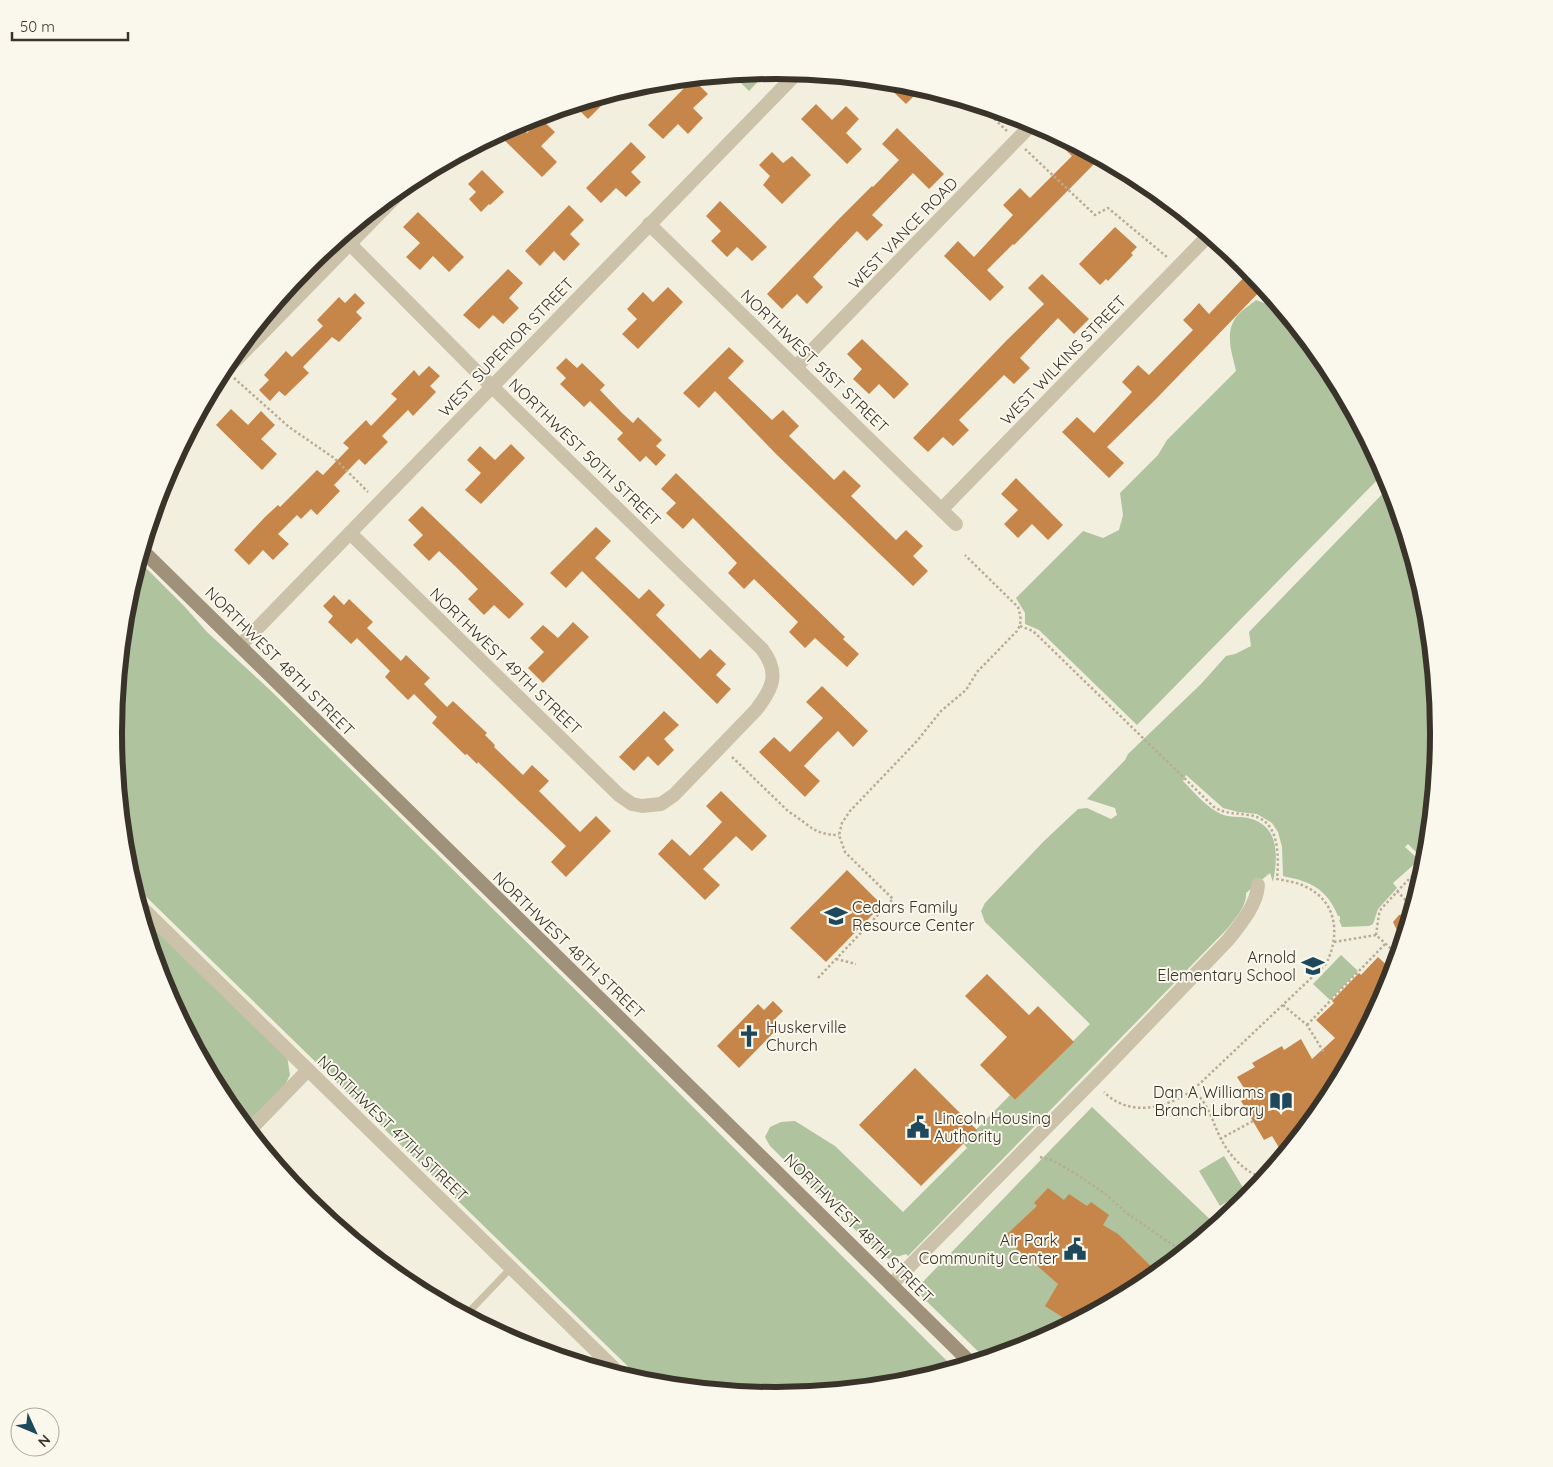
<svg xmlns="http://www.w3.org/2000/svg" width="1553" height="1467" font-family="Quicksand,sans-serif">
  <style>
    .green { fill: #aec39e }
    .building { fill: #c78649 }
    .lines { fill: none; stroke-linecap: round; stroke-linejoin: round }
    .path { stroke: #b8ac94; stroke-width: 2.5; stroke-dasharray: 2.5 2.5; stroke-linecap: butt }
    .service { stroke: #ccc2aa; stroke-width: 7 }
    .minor { stroke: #ccc2aa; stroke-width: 14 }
    .secondary { stroke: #a0917b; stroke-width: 14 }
    .labels { text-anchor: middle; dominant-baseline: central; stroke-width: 4; stroke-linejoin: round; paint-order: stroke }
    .street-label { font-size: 16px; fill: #39332a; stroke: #faf7ec }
    .poi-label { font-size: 16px; fill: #39332a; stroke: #faf7ec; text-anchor: start }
    .rim { fill: none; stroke: #39332a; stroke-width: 6 }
  </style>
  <rect width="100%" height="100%" fill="#f3efdf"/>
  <!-- green -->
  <g class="green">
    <path d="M768 71 749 91 732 74Z"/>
    <path d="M1256 300 1283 310 1328 365 1385 472 1137 725 1039 630 1025 624V613L1016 598 1083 531 1103 538 1119 530 1123 515 1120 493 1158 455 1167 440 1236 371C1232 353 1224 332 1237 316 1242 310 1250 305 1256 300Z"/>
    <path d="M1391 485 1427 604 1440 734 1428 860 1422 864 1419 861 1420 856 1408 844 1405 847 1419 860 1393 883 1397 888 1378 909 1373 924 1369 926 1342 927 1339 920H1340V916H1338C1331 899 1320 886 1302 881 1296 878 1289 878 1283 876L1282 847 1278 832 1272 823 1257 814 1238 812 1223 808 1186 775 1183 781C1194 792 1207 808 1221 814 1230 818 1240 816 1248 818 1280 825 1278 857 1273 882L1270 873 1246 893C1247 906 1235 919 1228 928L908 1256 906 1254 890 1259 883 1257 770 1146 765 1137 770 1127 781 1122 795 1121 835 1146 903 1212 967 1148 963 1143 1010 1095 1015 1100 1090 1024 985 922 981 911 985 903 1043 842 1078 809 1087 808 1111 819 1117 815 1115 808 1087 799 1125 760 1128 754 1201 684 1226 656 1235 654 1251 646 1249 632Z"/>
    <path d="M139 561 185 607 207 632 269 689 607 1021 955 1369 906 1384 776 1397 646 1384 132 883 126 863 113 733 126 604Z"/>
    <path d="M141 914 287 1056 290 1075 285 1085 244 1126 225 1102 163 987Z"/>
    <path d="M1341 955 1358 971 1330 1000 1313 984Z"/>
    <path d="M1092 1107 1217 1226 1145 1285 1030 1347 987 1360 915 1290Z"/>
    <path d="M1224 1156 1245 1191 1220 1206 1199 1171Z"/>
  </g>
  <!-- building -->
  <g class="building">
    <path d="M693 79 708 94 693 108 703 118 688 134 678 124 663 139 648 125Z"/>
    <path d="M881 80 906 83 922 88 906 104Z"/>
    <path d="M595 99 602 105 588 119 574 105Z"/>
    <path d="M816 104 832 120 846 106 859 119 846 133 862 149 847 164 801 119Z"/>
    <path d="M541 119 555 132 541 146 557 162 542 177 498 134 517 123 527 133Z"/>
    <path d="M897 128 944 174 929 189 913 173 872 215 883 225 867 241 857 231 813 277 823 287 807 304 797 294 782 309 767 294 839 219 872 186 873 187 899 160 882 144Z"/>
    <path d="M1053 133 1100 158 1027 232 1014 245 1013 244 987 270 1004 287 990 301 944 256 958 241 974 257 1013 215 1003 205 1020 188 1030 198 1072 156 1051 136Z"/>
    <path d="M631 142 646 157 631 172 641 182 626 197 616 188 601 203 586 188Z"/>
    <path d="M772 152 783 163 792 156 811 175 782 204 763 185 770 176 759 165Z"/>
    <path d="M482 170 504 192 490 205 489 204 481 212 469 199 476 192 468 184Z"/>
    <path d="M720 201 767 247 752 261 737 247 727 257 711 241 721 231 706 216Z"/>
    <path d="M569 205 584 220 570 234 580 244 564 261 554 251 540 266 525 251Z"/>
    <path d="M418 212 464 257 449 272 433 256 420 270 406 257 420 243 403 227Z"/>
    <path d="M1115 227 1137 247 1131 253 1133 255 1108 281 1106 279 1100 285 1079 264Z"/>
    <path d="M508 269 523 283 509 298 519 308 503 324 493 315 479 329 463 315Z"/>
    <path d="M1251 270 1264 287 1156 399 1107 447 1124 463 1109 478 1062 432 1077 417 1094 433 1132 392 1122 382 1138 365 1149 375 1193 330 1183 320 1191 312 1199 303 1209 314Z"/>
    <path d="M1042 274 1089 319 1074 334 1058 318 1020 358 1030 368 1014 384 1004 375 959 420 969 430 953 446 943 437 928 452 913 438 1006 341 1044 304 1028 288Z"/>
    <path d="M668 287 683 302 638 349 622 334 637 319 627 309 643 292 653 302Z"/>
    <path d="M355 293 365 303 356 312 362 318 339 342 332 337 303 367 309 373 285 396 279 391 270 401 259 390 269 380 264 375 286 351 292 357 323 326 317 320 339 297 345 303Z"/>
    <path d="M862 339 909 384 894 399 879 384 869 394 853 379 862 369 847 354Z"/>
    <path d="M729 347 744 361 728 378 772 420 783 410 799 426 789 436 834 480 844 470 861 486 851 496 896 540 906 530 923 546 913 556 928 571 913 586 776 454 715 391 699 408 683 393Z"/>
    <path d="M566 358 577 368 582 363 605 385 600 390 623 414 633 423 638 417 662 440 656 446 666 455 656 466 646 456 640 462 617 439 623 433 590 401 584 407 560 384 566 378 556 368Z"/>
    <path d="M429 366 440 376 430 386 436 392 413 416 408 410 382 436 388 442 365 465 359 459 334 485 340 491 317 515 311 509 301 519 297 515 278 534 289 544 273 560 263 550 249 565 234 550 265 517 278 505 280 507 317 470 323 475 349 448 343 443 366 420 371 426 397 399 391 394 414 370 419 376Z"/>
    <path d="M231 409 248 425 261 411 275 425 261 439 277 454 262 470 216 425Z"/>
    <path d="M511 444 525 458 481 504 465 490 481 473 467 460 480 446 495 460Z"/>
    <path d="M676 473 845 637 843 639 859 654 847 667 815 638 805 648 789 632 798 622 754 579 744 589 728 573 737 563 693 518 683 529 666 513 676 503 661 489Z"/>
    <path d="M1016 478 1063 525 1048 540 1032 524 1018 538 1004 524 1018 510 1001 494Z"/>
    <path d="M422 506 524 604 509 619 494 605 484 615 468 599 478 589 455 566 439 551 429 561 413 545 423 535 408 520Z"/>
    <path d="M596 527 611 541 595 558 639 599 649 589 665 605 656 615 700 659 710 649 726 664 716 675 731 689 717 704 582 571 566 588 550 573Z"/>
    <path d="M334 595 344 605 349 599 373 622 367 628 401 661 406 655 430 678 424 684 447 707 453 701 487 733 485 735 495 745 494 747 523 775 532 765 549 781 539 791 580 832 596 816 611 831 566 877 551 862 566 846 478 762 477 764 467 754 465 755 432 723 437 717 414 694 408 700 385 677 390 671 357 638 351 644 328 622 333 616 323 606Z"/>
    <path d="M573 622 589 637 543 683 528 668 544 652 530 638 543 625 558 638Z"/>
    <path d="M822 686 868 731 853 747 838 731 818 751 804 766 820 781 805 797 759 752 774 737 790 752 823 718 806 702Z"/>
    <path d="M664 711 679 725 664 739 674 750 658 766 648 756 634 771 619 757Z"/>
    <path d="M721 791 767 836 752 851 736 836 703 869 720 885 705 900 658 854 672 839 690 856 709 836 722 822 706 806Z"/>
    <path d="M847 870 882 905 826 962 790 928Z"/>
    <path d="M1404 914 1411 916 1403 943 1393 922 1399 915Z"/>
    <path d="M1378 957 1394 972 1389 988 1328 1102 1284 1156 1272 1136 1264 1140 1241 1101 1249 1096 1237 1077 1255 1067 1252 1063 1282 1046 1284 1050 1301 1039 1312 1059 1335 1038 1316 1020 1334 1003 1332 1001 1359 973 1361 975Z"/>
    <path d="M987 974 1029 1015 1038 1006 1074 1042 1015 1100 980 1065 1007 1037 965 996Z"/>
    <path d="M773 1001 783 1011 774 1020 780 1026 739 1068 717 1046 758 1004 764 1010Z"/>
    <path d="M915 1068 977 1130 921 1186 859 1125Z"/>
    <path d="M1048 1188 1064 1200 1069 1194 1087 1206 1091 1202 1109 1215 1103 1225 1118 1234 1159 1274 1145 1285 1073 1324 1045 1306 1058 1284 1034 1263 1033 1264 1004 1237 1037 1206 1034 1203Z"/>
  </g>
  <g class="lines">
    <!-- path -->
    <g class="path">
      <path d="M980 105 1007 131"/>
      <path d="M1025 149 1095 215 1108 208 1167 257"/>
      <path d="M234 378 289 427 334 458 368 492"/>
      <path d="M1020 626 1033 631 1214 807C1225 814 1236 813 1248 815 1280 818 1279 855 1277 879 1287 881 1297 882 1306 887 1338 902 1340 936 1326 964L1193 1090C1166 1108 1130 1118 1104 1092"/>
      <path d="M732 757 789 812C810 824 812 835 839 835"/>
      <path d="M1397 891 1410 905 1413 910"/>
      <path d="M1376 935 1379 914 1381 909 1409 879 1427 864"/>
      <path d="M1334 942 1376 935 1399 956"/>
      <path d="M836 959 856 964"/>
      <path d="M818 978 893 899 845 852 839 835 842 823 850 811 917 741 941 711 966 690 977 672 1017 631C1022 623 1021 616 1018 607L965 555"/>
      <path d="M1283 1005 1307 1025 1325 1054"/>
      <path d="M1307 1025 1385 944"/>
      <path d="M1193 1090C1209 1105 1211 1118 1220 1137 1228 1154 1246 1175 1266 1178"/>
      <path d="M1220 1139 1253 1121"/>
      <path d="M1040 1157 1054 1161 1076 1174 1107 1195 1125 1212 1179 1249 1183 1254"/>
      <path d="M1183 1254 1215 1221 1234 1208 1262 1178"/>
    </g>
    <!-- service -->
    <path class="service" d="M465 1316 511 1268"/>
    <!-- minor -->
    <g class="minor">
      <path d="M649 224 956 524"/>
      <path d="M342 236 478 373 762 649C780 673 773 688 756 710L674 795 661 804 642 806 632 804 619 795 350 533"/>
      <path d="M796 367 1034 122"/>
      <path d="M222 371 237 359 413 179"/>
      <path d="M942 509 1209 235"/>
      <path d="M240 646 798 72"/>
      <path d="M138 904 623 1377"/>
      <path d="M249 1131 308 1070"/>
      <path d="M891 1285 1102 1071 1228 940C1240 925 1257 905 1258 885"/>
    </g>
    <!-- secondary -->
    <path class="secondary" d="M142 550C419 822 696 1092 972 1364"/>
  </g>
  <!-- icons -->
  <defs>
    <symbol id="school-bare" viewBox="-9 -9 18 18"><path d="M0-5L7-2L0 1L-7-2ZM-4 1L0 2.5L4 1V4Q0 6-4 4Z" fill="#1e495c" stroke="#faf7ec" stroke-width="2.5" paint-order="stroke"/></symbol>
    <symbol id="church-bare" viewBox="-9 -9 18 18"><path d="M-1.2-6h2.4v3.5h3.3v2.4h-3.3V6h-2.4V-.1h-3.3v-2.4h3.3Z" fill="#1e495c" stroke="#faf7ec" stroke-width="2.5" paint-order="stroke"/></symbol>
    <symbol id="library-bare" viewBox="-9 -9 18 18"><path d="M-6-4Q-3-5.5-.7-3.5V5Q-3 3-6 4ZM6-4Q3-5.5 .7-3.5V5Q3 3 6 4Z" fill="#1e495c" stroke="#faf7ec" stroke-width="2.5" paint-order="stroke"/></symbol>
    <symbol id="civic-bare" viewBox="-9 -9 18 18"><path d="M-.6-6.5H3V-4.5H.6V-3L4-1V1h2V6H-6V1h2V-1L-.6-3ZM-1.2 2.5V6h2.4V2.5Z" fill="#1e495c" stroke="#faf7ec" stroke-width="2.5" paint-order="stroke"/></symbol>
  </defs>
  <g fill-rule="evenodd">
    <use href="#school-bare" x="820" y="900" width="32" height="32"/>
    <use href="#school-bare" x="1297" y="950" width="32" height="32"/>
    <use href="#church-bare" x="733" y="1020" width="32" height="32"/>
    <use href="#library-bare" x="1265" y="1085" width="32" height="32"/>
    <use href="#civic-bare" x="902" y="1111" width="32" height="32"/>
    <use href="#civic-bare" x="1059" y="1233" width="32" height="32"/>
  </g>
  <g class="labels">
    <!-- street labels -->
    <g class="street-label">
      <text transform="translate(903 233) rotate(-46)">WEST VANCE ROAD</text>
      <text transform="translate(506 347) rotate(-46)">WEST SUPERIOR STREET</text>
      <text transform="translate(1063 360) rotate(-46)">WEST WILKINS STREET</text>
      <text transform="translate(815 361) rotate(44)">NORTHWEST 51ST STREET</text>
      <text transform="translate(585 452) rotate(44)">NORTHWEST 50TH STREET</text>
      <text transform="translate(280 661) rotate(45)">NORTHWEST 48TH STREET</text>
      <text transform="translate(506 661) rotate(44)">NORTHWEST 49TH STREET</text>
      <text transform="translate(569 945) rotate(44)">NORTHWEST 48TH STREET</text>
      <text transform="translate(393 1128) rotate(44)">NORTHWEST 47TH STREET</text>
      <text transform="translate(859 1228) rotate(45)">NORTHWEST 48TH STREET</text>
    </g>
    <!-- poi labels -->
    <g class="poi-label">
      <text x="852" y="907">Cedars Family<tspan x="852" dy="18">Resource Center</tspan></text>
      <text x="1296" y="957" text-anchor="end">Arnold<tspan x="1296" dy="18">Elementary School</tspan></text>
      <text x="766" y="1027">Huskerville<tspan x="766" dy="18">Church</tspan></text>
      <text x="1264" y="1092" text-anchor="end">Dan A Williams<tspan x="1264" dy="18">Branch Library</tspan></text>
      <text x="934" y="1118">Lincoln Housing<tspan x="934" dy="18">Authority</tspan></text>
      <text x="1058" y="1240" text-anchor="end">Air Park<tspan x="1058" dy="18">Community Center</tspan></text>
    </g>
  </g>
  <!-- crop -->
  <path d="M0 0H1553V1467H0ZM122 733a654 654 0 1 1 1308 0a654 654 0 1 1-1308 0Z" fill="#faf7ec" fill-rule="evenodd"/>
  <path class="rim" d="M122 733a654 654 0 1 1 1308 0a654 654 0 1 1-1308 0Z"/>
  <!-- north arrow -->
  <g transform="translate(35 1432) rotate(134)"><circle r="24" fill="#faf7ec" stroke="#ada99e"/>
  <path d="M0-4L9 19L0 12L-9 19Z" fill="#1e495c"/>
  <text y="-8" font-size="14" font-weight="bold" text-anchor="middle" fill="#39332a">N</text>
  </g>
  <!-- scale -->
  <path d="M12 32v8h116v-8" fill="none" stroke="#39332a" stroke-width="2.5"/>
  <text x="20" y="32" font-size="15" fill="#39332a" stroke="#faf7ec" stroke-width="4" paint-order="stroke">50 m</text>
</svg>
